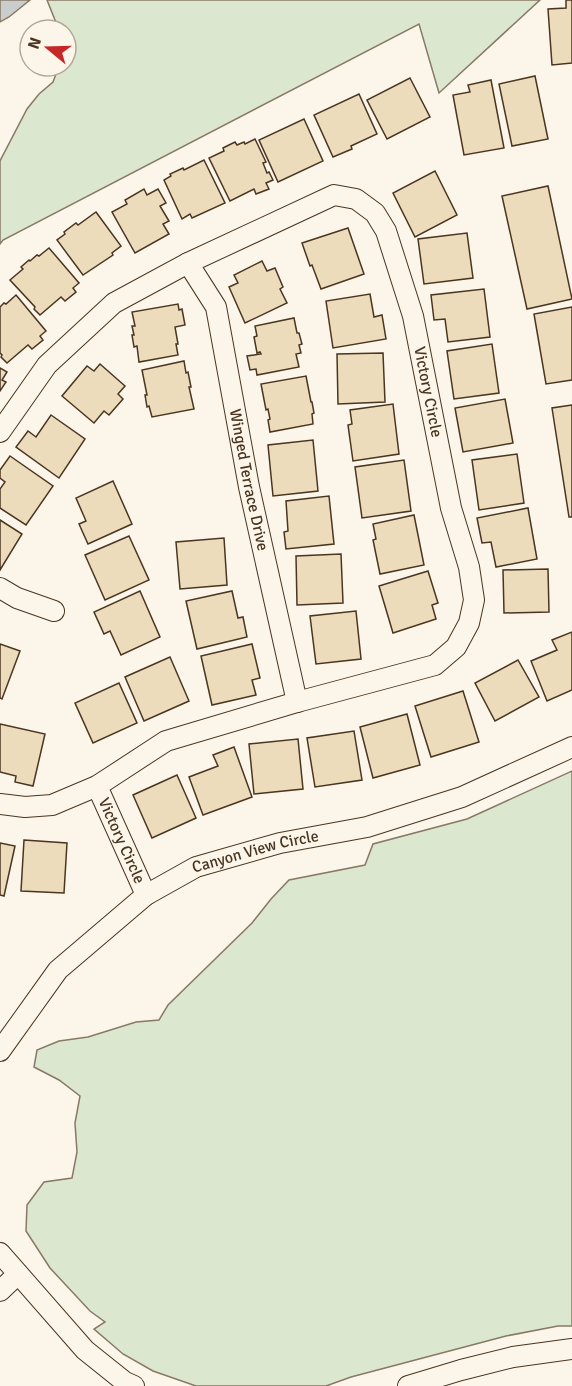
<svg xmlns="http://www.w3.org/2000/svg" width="572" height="1386" font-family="Signika,sans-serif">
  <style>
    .green { fill: #dce7d0; stroke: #887966; stroke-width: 1.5 }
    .water { fill: #c9cecd; stroke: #887966; stroke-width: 1.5 }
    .building { fill: #ecdcbc; stroke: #4a3520; stroke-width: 1.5 }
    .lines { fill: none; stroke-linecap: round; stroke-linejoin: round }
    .minor-casing { stroke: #4a3520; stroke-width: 22 }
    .minor { stroke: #fbf6e9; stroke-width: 20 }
    .labels { text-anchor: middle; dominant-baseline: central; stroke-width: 4.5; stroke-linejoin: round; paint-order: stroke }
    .street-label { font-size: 16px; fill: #4a3520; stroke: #fbf6e9 }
  </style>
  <rect width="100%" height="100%" fill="#fbf6e9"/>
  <!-- green -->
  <g class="green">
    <path d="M47 0H540L439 93 419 24 3 240 0 244V161L27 109 39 94 53 82 59 66H66V30H59Z"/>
    <path d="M572 771V1326H558L506 1336 351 1377 326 1386H196L153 1371 123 1354 94 1329 105 1322 90 1311 50 1268 26 1231 27 1205 44 1182 72 1178 77 1152 75 1123 80 1096 59 1080 34 1067 37 1050 59 1041 88 1037 136 1022 159 1020 168 1005 252 923 271 899 289 880 365 865 373 844 467 819Z"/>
  </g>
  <!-- water -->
  <path class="water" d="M0 0H30L9 17 0 22Z"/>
  <!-- building -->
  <g class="building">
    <path d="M566 0H572V63L552 65 548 9 566 8Z"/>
    <path d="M535 76 548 139 512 146 499 84Z"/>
    <path d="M410 78 430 117 387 139 367 100Z"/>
    <path d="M491 80 504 148 464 155 453 95 470 92 468 85Z"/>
    <path d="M359 94 377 134 351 146 352 149 333 157 314 115Z"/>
    <path d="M304 119 323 161 278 182 259 140Z"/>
    <path d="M255 139 266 162 263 163 267 173 269 172 273 180 266 183 269 189 256 194 254 189 230 201 209 158 224 151 223 148 235 142 237 145 244 142 245 144Z"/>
    <path d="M204 160 225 203 192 218 190 214 182 219 164 180 171 176 170 174 183 168 184 170Z"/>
    <path d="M435 171 457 215 415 237 393 193Z"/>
    <path d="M548 186 572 299 527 309 502 196Z"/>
    <path d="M144 189 147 195 158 189 166 203 160 206 169 221 163 224 169 234 135 253 112 212 127 204 125 200Z"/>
    <path d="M96 212 121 246 112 253 113 255 83 275 57 240 65 234 64 232 76 223 78 225Z"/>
    <path d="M348 228 364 274 321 289 312 265 310 266 302 243Z"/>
    <path d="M467 233 473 278 424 284 418 239Z"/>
    <path d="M49 248 79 283 73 288 76 292 65 301 61 297 40 315 34 309 35 307 10 280 23 269 21 267 29 260 30 261 37 255 39 256Z"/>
    <path d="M262 261 267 271 275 268 283 287 280 289 287 303 245 323 229 287 238 283 234 275Z"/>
    <path d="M484 289 490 337 448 342 445 319 434 320 431 295Z"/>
    <path d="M370 294 374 317 382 315 386 339 333 348 326 301Z"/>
    <path d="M16 295 46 331 40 336 43 340 32 349 28 345 7 363 1 357 2 355 0 353V307L4 303 6 304Z"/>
    <path d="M178 304 179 310 182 309 185 325 175 327 178 344H176L178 355 139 362 137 346 134 347 132 335H134L132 326H135L132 312Z"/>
    <path d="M572 307V380L546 384 534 314Z"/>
    <path d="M294 318 297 333H299L302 344 299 345 301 353 296 354 299 367 257 375 256 369 250 370 247 356 261 354 260 352 257 353 254 337 257 336 255 326Z"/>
    <path d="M492 344 499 393 454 399 447 351Z"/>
    <path d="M383 353 385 402 338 404 337 354Z"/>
    <path d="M184 361 186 373 188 372 191 387H189L194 409 152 417 149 406 147 407 145 395H147L142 370Z"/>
    <path d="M100 364 125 386 118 394 123 399 109 415 104 411 94 423 62 396 87 366 94 371Z"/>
    <path d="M0 368 7 372 2 380 6 382 0 391Z"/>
    <path d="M306 376 311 402H312L314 413 312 414 313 424 270 432 268 420 270 419 268 409 266 410 261 384Z"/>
    <path d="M505 399 513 443 463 452 455 408Z"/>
    <path d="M393 404 399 454 353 461 348 425 352 424 350 410Z"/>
    <path d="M572 405V517H569L552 408Z"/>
    <path d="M51 415 85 439 59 478 16 447 28 431 36 437Z"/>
    <path d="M313 440 318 491 273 496 268 445Z"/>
    <path d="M517 454 524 503 479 510 472 460Z"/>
    <path d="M10 456 53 486 26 525 0 508V489L5 482 0 478V470Z"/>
    <path d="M404 460 411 511 362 518 355 467Z"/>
    <path d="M113 481 132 524 88 544 79 524 86 521 76 498Z"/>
    <path d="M329 496 334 544 286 549 284 532 288 531 286 501Z"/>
    <path d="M528 508 537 559 496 567 491 542 482 543 477 518Z"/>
    <path d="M414 515 424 565 380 574 373 540 376 539 373 524Z"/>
    <path d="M0 520 22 534 0 570Z"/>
    <path d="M129 536 149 580 105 600 85 555Z"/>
    <path d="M224 538 227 585 180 589 176 542Z"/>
    <path d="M341 554 343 603 297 605 296 556Z"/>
    <path d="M548 569 549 612 504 613 503 570Z"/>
    <path d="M428 571 438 603 432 605 436 619 393 633 379 586Z"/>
    <path d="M140 591 160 637 121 655 110 631 104 634 94 612Z"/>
    <path d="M232 591 238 618 243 617 247 637 197 649 186 601Z"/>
    <path d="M356 611 361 659 316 664 310 616Z"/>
    <path d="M572 632V690L547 701 531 661 557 650 552 640Z"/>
    <path d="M0 644 20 651 2 699 0 698Z"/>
    <path d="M252 644 260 678 252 680 256 695 212 705 201 656Z"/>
    <path d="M170 657 189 701 144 721 125 677Z"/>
    <path d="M518 660 539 697 495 721 475 683Z"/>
    <path d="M119 683 137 723 93 743 75 703Z"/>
    <path d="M463 691 479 742 431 757 415 706Z"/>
    <path d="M407 714 420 765 373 778 360 727Z"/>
    <path d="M0 724 45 734 33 786 15 782 16 776 0 772Z"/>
    <path d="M354 731 362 780 315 787 307 738Z"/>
    <path d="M298 739 303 789 254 794 249 744Z"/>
    <path d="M234 747 252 797 203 815 189 777 218 766 213 755Z"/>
    <path d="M177 775 196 818 152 838 133 795Z"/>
    <path d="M24 840 67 843 64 893 21 891Z"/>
    <path d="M0 843 15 846 4 896 0 895Z"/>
  </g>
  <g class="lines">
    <defs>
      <g id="minor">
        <path id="s1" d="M188 263 216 307 249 487 297 702"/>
        <path id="s2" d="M0 432 47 365 114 303 188 263 334 195 356 199 375 213 386 231 413 316 451 508 469 567 474 600 469 623 456 647 435 665 297 702 166 741 97 786 52 805 25 807 0 804"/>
        <path d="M0 588 17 598 54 611"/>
        <path id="s3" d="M97 786 146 895"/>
        <path id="s4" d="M0 1051 58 970 146 895 196 867 280 843 367 827 462 797 572 747"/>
        <path d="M0 1253 85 1350 125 1382 134 1386"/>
        <path d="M0 1291 18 1274"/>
        <path d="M408 1386 461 1370 513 1357 572 1349"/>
      </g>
    </defs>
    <!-- minor casing -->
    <use href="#minor" class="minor-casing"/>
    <!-- minor -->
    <use href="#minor" class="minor"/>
  </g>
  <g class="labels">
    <!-- street labels -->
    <g class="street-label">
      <text stroke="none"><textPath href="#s2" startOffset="652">Victory Circle</textPath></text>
      <text stroke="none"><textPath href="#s1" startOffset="228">Winged Terrace Drive</textPath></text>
      <text stroke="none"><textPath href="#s3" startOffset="60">Victory Circle</textPath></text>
      <text stroke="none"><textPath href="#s4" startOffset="334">Canyon View Circle</textPath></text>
    </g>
  </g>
  <!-- north arrow -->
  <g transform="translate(48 48) rotate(289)"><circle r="28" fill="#fbf6e9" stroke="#b4a999" stroke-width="1.5"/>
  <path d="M0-4.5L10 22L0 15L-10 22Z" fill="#c62828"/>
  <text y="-9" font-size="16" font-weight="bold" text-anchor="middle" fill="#4a3520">N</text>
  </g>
</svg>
